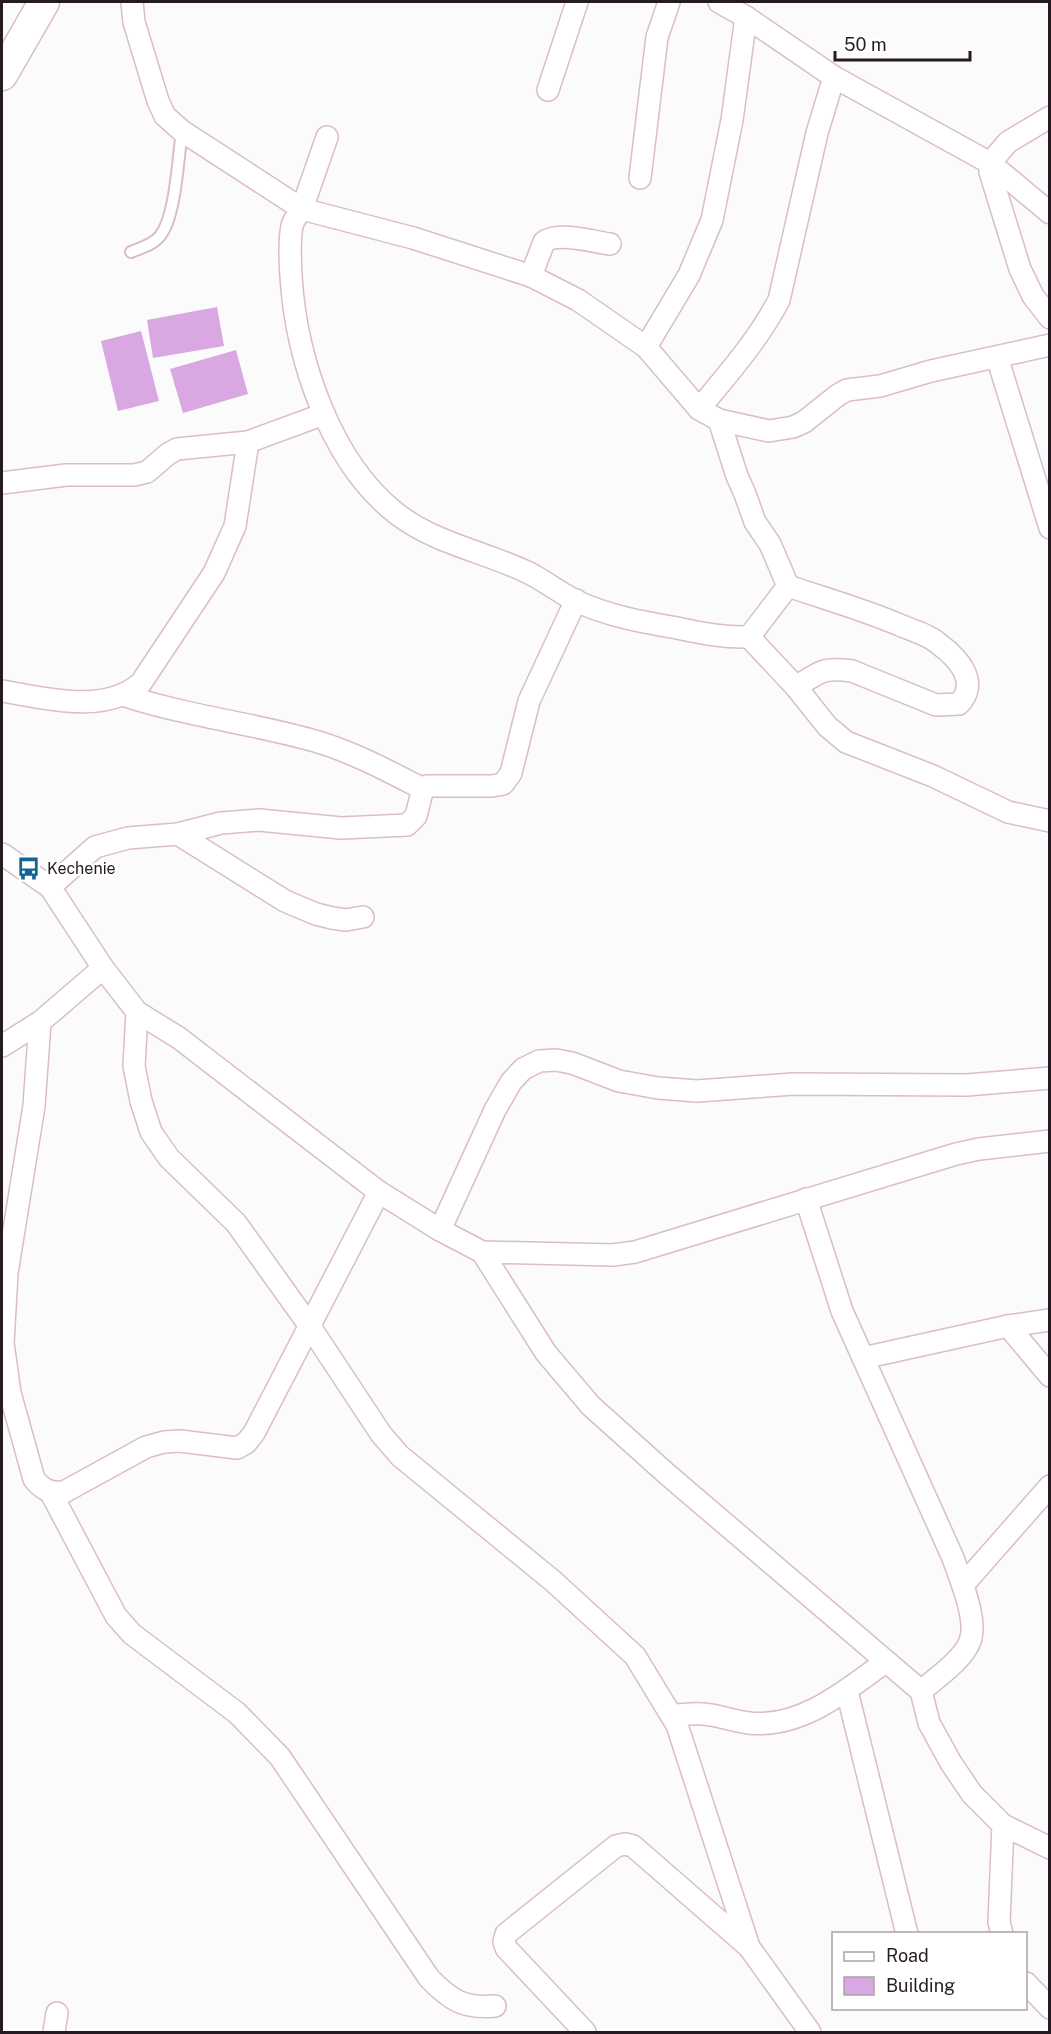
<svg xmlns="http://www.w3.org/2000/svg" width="1051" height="2034" font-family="'Public Sans',sans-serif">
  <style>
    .building { fill: #d9a7e1 }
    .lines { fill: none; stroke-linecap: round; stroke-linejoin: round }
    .lane-casing { stroke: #dbbbcf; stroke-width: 14 }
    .street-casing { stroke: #dbbbcf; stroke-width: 24 }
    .secondary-casing { stroke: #dbbbcf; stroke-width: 33 }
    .lane { stroke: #fff; stroke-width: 10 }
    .street { stroke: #fff; stroke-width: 21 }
    .secondary { stroke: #fff; stroke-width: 30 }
    .labels { text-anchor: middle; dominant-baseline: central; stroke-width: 4.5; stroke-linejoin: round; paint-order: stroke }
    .poi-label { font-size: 16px; fill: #271b23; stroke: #fff; text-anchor: start }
  </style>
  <rect width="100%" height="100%" fill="#fbfbfb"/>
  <!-- building -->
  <g class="building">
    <path d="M217 307 224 346 153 358 147 320Z"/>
    <path d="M141 331 159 401 118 411 101 341Z"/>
    <path d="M236 350 248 394 183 413 170 369Z"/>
  </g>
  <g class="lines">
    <defs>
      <path id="lane" d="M131 252C140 248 153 245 160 236 176 216 178 157 182 131"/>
      <g id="street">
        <path d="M132 2 134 22 158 101 165 116 182 131 302 209 413 238 531 276 578 300 646 347 699 409 719 420 769 431 793 427 804 422 838 395 847 390 880 386 931 371 1050 345"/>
        <path d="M719 2 746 17 834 77 990 163 1050 213"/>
        <path d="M548 90 577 2"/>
        <path d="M327 137C319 160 311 183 303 206 300 213 294 218 292 226 289 242 290 259 291 276 296 358 330 462 397 514 436 544 486 552 529 573 545 581 560 593 576 601 608 616 642 622 677 628 701 633 724 638 749 637L788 586"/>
        <path d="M990 163V172L1020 269 1033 296 1050 318"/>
        <path d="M990 163 1008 142 1050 117"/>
        <path d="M640 178 657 37 669 2"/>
        <path d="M531 276 544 242C557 231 594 242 610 244"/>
        <path d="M646 347 689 275 712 220 732 120 746 17"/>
        <path d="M997 357 1050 528"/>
        <path d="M699 409C728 374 758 340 779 300L817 133 834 77"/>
        <path d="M719 420 737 476 745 494 755 522 770 544 788 586C826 599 865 610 902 626 914 631 929 635 939 644 958 658 980 682 959 704L936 705 852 671C822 667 820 672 796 687"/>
        <path d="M2 483 66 475H134L147 472 168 454 177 449 248 442 324 414"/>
        <path d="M749 637 796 687 827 726 846 742 933 776 1008 812 1050 821"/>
        <path d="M2 691C45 698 104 715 141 683L214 573 235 526 248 442"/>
        <path d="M123 695C186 716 252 723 315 741 353 752 388 771 423 789"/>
        <path d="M178 834 285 901 316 914 332 918 346 920 363 917"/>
        <path d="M2 854 50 887 103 968 137 1012 179 1038 379 1192 440 1230 482 1252 613 1255 635 1252 956 1154 979 1149 1050 1141"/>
        <path d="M50 887 95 847 128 838 178 834 221 823 259 820 341 828 407 825 416 816 422 792 427 786H492L503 784 511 773 529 701 576 600"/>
        <path d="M137 1012 134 1066 141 1101 151 1132 169 1158 236 1223 309 1325 381 1434 400 1456 553 1581 635 1656 677 1725 749 1947"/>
        <path d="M40 1022 34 1106 7 1273 3 1343 10 1393 34 1479C43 1490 49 1493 64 1492L146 1447 164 1442 180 1441 237 1448 246 1443 254 1433 379 1192"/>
        <path d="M2 1046 40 1022 103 968"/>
        <path d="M806 1199 842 1311 953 1558C960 1578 978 1620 970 1641 964 1659 935 1679 921 1691"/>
        <path d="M440 1230 495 1110 511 1082 523 1069 539 1061 556 1060 572 1063 619 1081 658 1088 697 1091 793 1084 967 1085 1050 1078"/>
        <path d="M482 1252 546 1353 591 1406 668 1475 921 1691 929 1723 951 1763 972 1794 1003 1825 1050 1848"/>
        <path d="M1008 1326 1050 1376"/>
        <path d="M863 1358 1008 1326 1050 1320"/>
        <path d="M51 1493 116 1616 132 1634 237 1713 280 1757 429 1978C450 2000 464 2009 495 2006"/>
        <path d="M963 1585 1050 1486"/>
        <path d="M847 1691 907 1934"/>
        <path d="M671 1715C681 1715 693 1713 703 1714 718 1715 733 1721 749 1723 800 1729 846 1691 885 1662"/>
        <path d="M1002 1934 999 1922 1003 1825"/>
        <path d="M1026 1983 1050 2008"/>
        <path d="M54 2032 57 2013"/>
        <path d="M585 2032 506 1948 504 1942 506 1934 616 1846 625 1844 633 1846 749 1947 810 2032"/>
      </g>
      <path id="secondary" d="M2 75 44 2"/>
    </defs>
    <!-- lane casing -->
    <use href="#lane" class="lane-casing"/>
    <!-- street casing -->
    <use href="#street" class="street-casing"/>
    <!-- secondary casing -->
    <use href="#secondary" class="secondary-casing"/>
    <!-- lane -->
    <use href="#lane" class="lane"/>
    <!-- street -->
    <use href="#street" class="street"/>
    <!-- secondary -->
    <use href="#secondary" class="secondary"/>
  </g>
  <!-- icons -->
  <defs>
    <symbol id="bus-bare" viewBox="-9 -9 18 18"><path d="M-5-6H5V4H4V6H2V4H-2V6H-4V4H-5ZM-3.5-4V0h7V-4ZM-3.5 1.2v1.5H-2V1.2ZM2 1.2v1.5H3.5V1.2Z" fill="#106496" stroke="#fff" stroke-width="2.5" paint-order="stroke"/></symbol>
  </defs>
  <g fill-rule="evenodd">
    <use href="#bus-bare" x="12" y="852" width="33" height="33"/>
  </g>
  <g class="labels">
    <!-- poi labels -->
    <g class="poi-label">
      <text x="47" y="868">Kechenie</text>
    </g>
  </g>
  <!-- border -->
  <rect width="1051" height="2034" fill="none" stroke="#271b23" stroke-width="6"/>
  <!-- legend -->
  <rect x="832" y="1932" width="195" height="78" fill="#ffffff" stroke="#a9a4a7" stroke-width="1.5"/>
  <rect x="844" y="1952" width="30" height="9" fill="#ffffff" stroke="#a9a4a7" stroke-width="1.5"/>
  <text x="886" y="1962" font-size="18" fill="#271b23">Road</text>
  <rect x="844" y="1977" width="30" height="18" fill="#d9a7e1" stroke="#a9a4a7" stroke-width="1.5"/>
  <text x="886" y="1992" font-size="18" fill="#271b23">Building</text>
  <!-- scale -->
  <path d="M835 51v9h135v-9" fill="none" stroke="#271b23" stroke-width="3"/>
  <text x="844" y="51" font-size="18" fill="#271b23" stroke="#ffffff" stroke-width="4.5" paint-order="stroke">50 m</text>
</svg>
